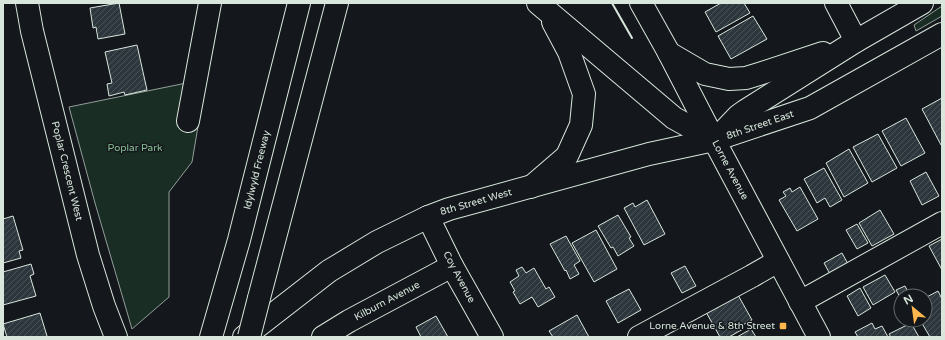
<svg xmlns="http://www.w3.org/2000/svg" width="945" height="340" font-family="'Varela Round',sans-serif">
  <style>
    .green { fill: #1a2d24; stroke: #939e99 }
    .building { fill: url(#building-hatch); stroke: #d8e6dc }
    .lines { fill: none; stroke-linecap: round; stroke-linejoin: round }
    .minor-casing { stroke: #d8e6dc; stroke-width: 24 }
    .major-casing { stroke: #d8e6dc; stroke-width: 24 }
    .highway-casing { stroke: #d8e6dc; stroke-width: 24 }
    .minor { stroke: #14181c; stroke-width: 22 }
    .major { stroke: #14181c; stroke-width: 22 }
    .highway { stroke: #14181c; stroke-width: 22 }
    .highway-bridge-casing { stroke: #d8e6dc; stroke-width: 24; stroke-linecap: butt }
    .highway-bridge { stroke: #14181c; stroke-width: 22 }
    .wall { stroke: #d8e6dc; stroke-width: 2 }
    .poi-dot { fill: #ffb74d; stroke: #14181c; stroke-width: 1.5 }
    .labels { text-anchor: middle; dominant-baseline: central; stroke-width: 3; stroke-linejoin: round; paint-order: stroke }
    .street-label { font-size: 10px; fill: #d8e6dc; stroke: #14181c }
    .park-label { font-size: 10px; fill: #8ac095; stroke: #14181c }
    .poi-label { font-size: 10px; fill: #d8e6dc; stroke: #14181c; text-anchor: end }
  </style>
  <defs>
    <pattern id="building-hatch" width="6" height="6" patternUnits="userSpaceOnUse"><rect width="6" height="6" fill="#2c363c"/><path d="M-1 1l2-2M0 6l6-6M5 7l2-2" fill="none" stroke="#4a5358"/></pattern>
  </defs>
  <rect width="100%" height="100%" fill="#14181c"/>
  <!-- green -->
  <g class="green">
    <path d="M942 6V16L916 31 914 25Z"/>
    <path d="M206 79 192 162 169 192V297L132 329 95 203 69 107Z"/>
  </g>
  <!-- building -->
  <g class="building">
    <path d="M119 3 125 34 98 39 96 27 93 28 90 8Z"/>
    <path d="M721 3H744L750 13 716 32 705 12Z"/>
    <path d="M753 16 767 39 731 59 718 36Z"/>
    <path d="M137 45 147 90 125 95 124 92 109 96 107 84 112 83 105 52Z"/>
    <path d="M942 98V145H941L922 109Z"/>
    <path d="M906 118 925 153 901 166 882 131Z"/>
    <path d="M878 134 897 168 872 182 853 147Z"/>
    <path d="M849 149 868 183 844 197 826 163Z"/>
    <path d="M824 168 842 200 830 207 825 198 817 203 804 179Z"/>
    <path d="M926 172 939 196 922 205 910 181Z"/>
    <path d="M800 187 818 219 797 231 779 200 786 196 783 192 790 188 792 192Z"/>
    <path d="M647 200 665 234 644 245 624 208 633 203 635 207Z"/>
    <path d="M880 210 894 234 872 246 859 223Z"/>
    <path d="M618 215 631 237 629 238 634 246 618 256 613 247 611 248 598 226Z"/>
    <path d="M13 216 23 250 19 251 21 258 3 263V219Z"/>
    <path d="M857 224 868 243 857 249 846 230Z"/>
    <path d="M596 230 617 269 594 282 572 243Z"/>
    <path d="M566 236 580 261 574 265 579 274 570 279 566 270 565 271 550 244Z"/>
    <path d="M942 239V270L929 246Z"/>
    <path d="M842 253 848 264 830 274 824 263Z"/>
    <path d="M31 264 34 274 30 276 36 296 3 305V272Z"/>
    <path d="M685 266 696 286 682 293 671 273Z"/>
    <path d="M522 267 526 273 534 268 546 289 549 287 555 297 538 307 532 297 520 304 513 292 515 291 510 282 519 276 516 270Z"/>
    <path d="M885 275 895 292 873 305 863 287Z"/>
    <path d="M905 286 910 296H901V299L896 290Z"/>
    <path d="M860 288 871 308 858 316 847 296Z"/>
    <path d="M629 289 641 310 618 323 606 301Z"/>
    <path d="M938 291 942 299V337H930L920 320H925V298Z"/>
    <path d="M738 295 752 320 741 326 743 329 729 337H720L706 312Z"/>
    <path d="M40 313 47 336 44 337H7L3 324Z"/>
    <path d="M577 315 589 337H553L549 331Z"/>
    <path d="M436 316 448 337H421L416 327Z"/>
    <path d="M872 323 875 329 882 326 888 337H858L855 332Z"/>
    <path d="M911 323 919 337H891L889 334Z"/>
    <path d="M751 329 756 337H737Z"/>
  </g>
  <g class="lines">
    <defs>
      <g id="minor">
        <path d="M27 3 32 31 88 255 104 306 116 337"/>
        <path d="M836 3 856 41"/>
        <path d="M188 121 210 3"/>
        <path d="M428 217 452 266 492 337"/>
        <path d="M800 302 942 223"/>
        <path d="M244 337 329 271 377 242 428 217 449 209 649 154 714 140"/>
        <path d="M323 337 349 321 452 266"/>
        <path d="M639 337 752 276 778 261"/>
      </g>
      <g id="major">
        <path d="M641 3 669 53 714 140 819 337"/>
        <path d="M669 53 705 74 729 79 746 78 759 74 823 53"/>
        <path d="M718 137 738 116 745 111 856 41 922 3"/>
        <path d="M714 140 810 108 942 34"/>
      </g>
      <g id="highway">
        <path d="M538 3 674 118 714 140"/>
        <path d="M531 187 567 156 581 125 584 94 569 52 553 22"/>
        <path d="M259 298 337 3"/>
        <path d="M211 337 239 240 299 3"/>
      </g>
    </defs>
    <!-- minor casing -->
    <use href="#minor" class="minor-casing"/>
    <!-- major casing -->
    <use href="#major" class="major-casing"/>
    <!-- highway casing -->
    <use href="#highway" class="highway-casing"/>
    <!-- minor -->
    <use href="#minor" class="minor"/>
    <!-- major -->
    <use href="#major" class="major"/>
    <!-- highway -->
    <use href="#highway" class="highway"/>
    <defs>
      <path id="highway-bridge" d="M249 337 259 298"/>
    </defs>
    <!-- highway-bridge casing -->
    <use href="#highway-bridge" class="highway-bridge-casing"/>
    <!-- highway-bridge -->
    <use href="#highway-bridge" class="highway-bridge"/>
    <!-- wall -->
    <path class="wall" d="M612 3 632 38"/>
  </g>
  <!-- markers -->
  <rect class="poi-dot" x="779" y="322" width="8" height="8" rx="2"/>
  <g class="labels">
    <!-- street labels -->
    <g class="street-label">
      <text transform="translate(760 125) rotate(-19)">8th Street East</text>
      <text transform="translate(257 170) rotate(-76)">Idylwyld Freeway</text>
      <text transform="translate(730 170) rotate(62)">Lorne Avenue</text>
      <text transform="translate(67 171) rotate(76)">Poplar Crescent West</text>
      <text transform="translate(476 202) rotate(-16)">8th Street West</text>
      <text transform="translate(459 277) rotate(62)">Coy Avenue</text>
      <text transform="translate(387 301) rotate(-28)">Kilburn Avenue</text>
    </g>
    <!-- park labels -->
    <g class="park-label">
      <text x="135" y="148">Poplar Park</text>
    </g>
    <!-- poi labels -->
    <g class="poi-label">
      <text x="775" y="326">Lorne Avenue &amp; 8th Street</text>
    </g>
  </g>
  <!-- border -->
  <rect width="945" height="340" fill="none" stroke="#d8e6dc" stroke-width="8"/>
  <!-- north arrow -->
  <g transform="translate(913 308) rotate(331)"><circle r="19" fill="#14181c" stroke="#626a69"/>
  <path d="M0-3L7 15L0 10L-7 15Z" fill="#ffb74d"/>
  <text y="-6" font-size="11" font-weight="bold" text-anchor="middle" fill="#d8e6dc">N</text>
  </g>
</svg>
